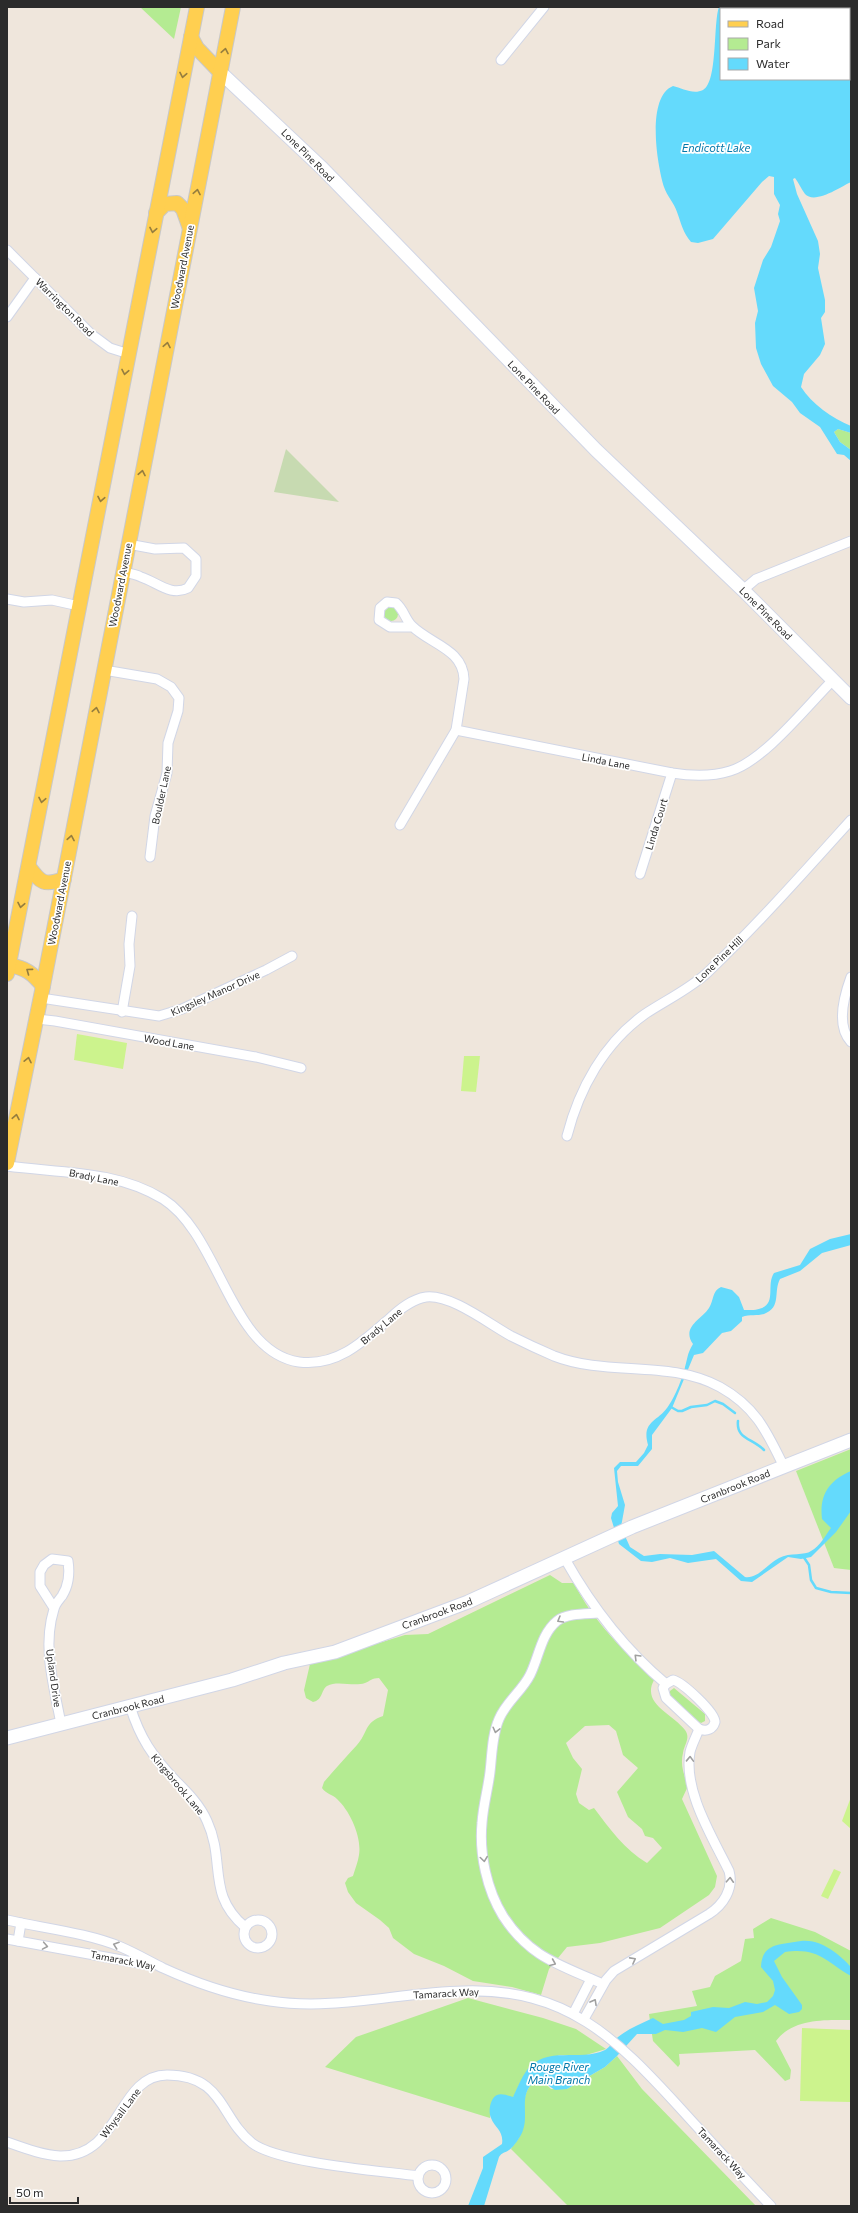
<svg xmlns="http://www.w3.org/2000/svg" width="858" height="2213" font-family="Commissioner,sans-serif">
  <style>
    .green { fill: #b4eb92; fill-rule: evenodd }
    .cemetery { fill: #c7dab1 }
    .pitch { fill: #ccf38d }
    .water { fill: #64dafc; fill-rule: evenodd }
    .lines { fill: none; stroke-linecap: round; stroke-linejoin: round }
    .stream { stroke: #64dafc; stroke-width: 2.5 }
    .street-casing { stroke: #d1d6e6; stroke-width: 11 }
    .secondary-casing { stroke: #d1d6e6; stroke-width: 15 }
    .primary-casing { stroke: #c8c8c8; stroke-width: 16 }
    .street { stroke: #fff; stroke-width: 9 }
    .secondary { stroke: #fff; stroke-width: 13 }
    .primary { stroke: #ffcf50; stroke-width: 14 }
    .oneway { stroke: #957d3e }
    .oneway2 { stroke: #a0a0a0 }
    .labels { text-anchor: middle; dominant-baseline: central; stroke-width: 3.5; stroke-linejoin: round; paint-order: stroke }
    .street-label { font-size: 10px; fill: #2b2b2b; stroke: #fff }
    .water-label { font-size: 11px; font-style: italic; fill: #07a; stroke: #fff }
  </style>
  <rect width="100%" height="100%" fill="#efe6dc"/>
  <!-- green -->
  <g class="green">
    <path d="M140 7H181L174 39Z"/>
    <path d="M838 429 851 433V450L840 442 834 432Z"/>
    <circle cx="391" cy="614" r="7"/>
    <path d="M851 1449V1570L834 1568 796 1471Z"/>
    <path d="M550 1575 562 1583H574C592 1620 624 1651 654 1680 641 1704 673 1714 685 1730 691 1738 684 1745 683 1753 680 1765 684 1775 688 1786L682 1799 717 1876 715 1887 709 1895 660 1928 600 1943 567 1947 549 1969 541 1995 512 1987 473 1981 444 1966 414 1954 393 1938 389 1928 380 1920 356 1903 348 1892 345 1883 348 1878 353 1876C355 1869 358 1862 359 1855 362 1837 350 1811 337 1799 332 1794 326 1794 322 1788L324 1782C335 1769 346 1757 357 1745 368 1733 364 1722 383 1716L388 1690 379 1678C372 1678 370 1681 365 1683 353 1687 338 1680 327 1686 321 1690 323 1700 313 1702L306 1698 304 1690 310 1664 405 1635 428 1634ZM609 1725 616 1731 623 1755 638 1768 617 1792 628 1817 642 1829 645 1836 653 1838 662 1848 647 1863C625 1850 609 1828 594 1808L589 1810 579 1803 576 1794 582 1769 573 1758 566 1743 585 1726Z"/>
    <path d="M674 1688 705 1714V1721L701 1723 696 1720 670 1696V1691Z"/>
    <path d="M771 1918 815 1932 851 1951V2020C825 2020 793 2018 776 2041L791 2070 790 2079 785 2081 755 2050 679 2054 680 2064 678 2067 653 2041 649 2014 697 2006 692 1991 710 1987 715 1976 741 1961 745 1939 754 1938 753 1929Z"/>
    <path d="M468 1998 543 2018 576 2029 606 2049 583 2056 559 2055 520 2083 513 2098 501 2095 490 2107V2118L325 2067 356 2037Z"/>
    <path d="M617 2056 642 2089 756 2206H568L511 2149C514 2144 520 2138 521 2133 525 2116 519 2090 537 2080L542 2081 551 2089H567L605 2067Z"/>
  </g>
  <!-- cemetery -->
  <path class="cemetery" d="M286 449 339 502 274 492Z"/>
  <!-- pitch -->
  <g class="pitch">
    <path d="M77 1034 127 1043 123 1069 74 1060Z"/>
    <path d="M464 1056H480L476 1092 461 1091Z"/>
    <path d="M851 1797V1829L842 1821Z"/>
    <path d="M834 1869 841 1872 828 1899 821 1896Z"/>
    <path d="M802 2028 851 2030V2102L800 2101Z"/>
  </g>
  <!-- water -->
  <g class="water">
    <path d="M719 7H851V182C842 186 815 205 805 194 801 189 799 183 795 178L793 179 797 194 818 241 820 254 818 268 825 300V312L821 318 825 344 820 355 804 374 801 387C812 404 832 418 851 426V433L838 429 834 432 840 442 851 450V461L844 455 837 454 820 427 800 413 792 402 773 386 761 364 756 348 755 323 758 311 754 288 763 260 771 247 780 221 778 214 780 205 774 194V177L769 176 762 182 713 239 698 243 691 242C683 233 681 223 677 212 674 203 667 196 664 187 657 165 646 97 673 86 682 88 693 95 703 90 718 82 713 23 719 7ZM721 9H849V79H721Z"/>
    <path d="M851 1234V1245L822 1253 800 1271 780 1279C773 1292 782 1307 764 1314 757 1316 750 1314 742 1317V1321L731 1331 722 1333 703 1353 694 1355 672 1408 652 1435V1449L638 1466H621L617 1471 618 1482 625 1505 621 1527 630 1547 644 1556 660 1554 692 1555 714 1551 745 1577C758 1579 767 1564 779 1558 790 1552 805 1556 811 1551 820 1546 825 1536 831 1528L822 1519C819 1494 830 1480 851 1471V1511L836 1532 811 1557 801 1559 788 1557 752 1582 741 1581 716 1559 688 1563 670 1558 652 1562 641 1561 619 1544 611 1518 612 1513 618 1506 614 1468 620 1462H636L644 1453 648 1445C641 1420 659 1422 669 1405 675 1396 683 1377 685 1367 688 1357 687 1354 693 1344 681 1327 702 1319 709 1308 714 1300 712 1291 721 1287L732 1290 739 1297 744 1310C783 1312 764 1288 774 1273L800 1265 810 1249 830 1239Z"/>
    <path d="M801 1941C821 1939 839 1954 851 1967V1976C826 1962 819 1947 785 1952L774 1961 782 1977 802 2005V2009L799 2012 789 2014 775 2005 763 2012 735 2017 716 2032 702 2028 683 2032 665 2030 656 2034H637L617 2056 605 2067 567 2089 555 2090 542 2081H535C518 2094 529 2114 523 2130 522 2135 513 2148 509 2150 505 2153 502 2152 499 2157L484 2206H468L483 2168V2157L502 2144C504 2131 495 2128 491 2118 488 2112 490 2098 497 2095 502 2093 509 2096 513 2097 517 2089 521 2078 527 2070 546 2045 580 2062 605 2050 610 2047 614 2041 618 2037 628 2029 642 2023 653 2018L663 2024 684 2020 691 2016V2012L713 2007 729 2008 745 2002 757 2004 767 2002 773 1996 775 1990 773 1981 761 1967C762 1942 781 1945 801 1941Z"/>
  </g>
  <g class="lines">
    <!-- stream -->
    <g class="stream">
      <path d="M671 1407 678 1411H682L691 1407 707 1405 715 1401 723 1404 735 1413"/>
      <path d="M738 1421C736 1439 752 1438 764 1450"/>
      <path d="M803 1556 809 1565 811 1580 816 1588 831 1592 851 1593"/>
    </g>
    <defs>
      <g id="street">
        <path d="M501 60 544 7"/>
        <path d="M7 250 91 334 110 348 129 354"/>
        <path d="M7 317 35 278"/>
        <path d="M123 572C129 573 136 574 141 577 157 582 171 597 188 588L196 576V559L184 548 155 549 128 544"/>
        <path d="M743 590 756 579 851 541"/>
        <path d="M7 599 24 602 52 600 79 606"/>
        <path d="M104 670 157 679 171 687 179 698 178 711 168 743 167 773 155 816 150 857"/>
        <path d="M456 730 672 773C691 776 711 777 730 771 764 761 807 706 833 680"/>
        <path d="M400 825 456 730 464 679C463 649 430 644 412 626 405 619 404 610 396 603L387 602 380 608 379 620 390 627H413"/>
        <path d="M640 874 672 773"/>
        <path d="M851 977C844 996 836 1026 851 1042"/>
        <path d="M41 998 159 1016 182 1009 266 970 292 956"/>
        <path d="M122 1012 130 966 129 944 132 916"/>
        <path d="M37 1019 55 1021 256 1057 301 1068"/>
        <path d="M567 1136C579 1089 604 1043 645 1014 666 1000 690 989 708 972 758 924 805 871 851 820"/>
        <path d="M7 1166C59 1173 116 1170 163 1199 220 1235 230 1352 299 1362 337 1367 364 1341 390 1318 400 1309 412 1299 426 1297 451 1294 489 1324 511 1336 525 1343 540 1350 554 1356 608 1377 668 1359 720 1387 756 1407 767 1432 784 1467"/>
        <path d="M565 1559C592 1607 623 1648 666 1684"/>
        <path d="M54 1608 40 1586V1572L44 1565 52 1559 68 1561C70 1574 69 1585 62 1596 59 1600 55 1604 54 1609 42 1647 54 1686 61 1724"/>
        <path d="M598 1613C586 1614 567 1613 557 1621 541 1634 539 1657 530 1675 522 1691 506 1702 499 1719 492 1735 492 1755 490 1772 488 1789 483 1806 482 1823 479 1854 487 1890 503 1916 530 1958 561 1965 603 1984"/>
        <path d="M673 1680C682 1682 715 1712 715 1722 713 1729 707 1732 699 1729L666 1698 663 1688 666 1684Z"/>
        <path d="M130 1706C140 1738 152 1756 176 1781 188 1793 200 1805 207 1821 226 1862 206 1894 245 1927"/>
        <path d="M7 1920C42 1928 88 1933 121 1947 135 1953 149 1961 163 1968 198 1984 233 1996 270 2001 335 2011 400 1992 464 1991 567 1988 616 2038 680 2108 710 2141 740 2174 771 2206"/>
        <circle cx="258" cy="1934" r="14"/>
        <path d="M7 1939 149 1965"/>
        <path d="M18 1941 21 1923"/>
        <path d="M573 2014 591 1979"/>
        <path d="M584 2019 606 1980 614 1971 709 1914C723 1905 734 1889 729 1871 713 1838 683 1791 690 1752 692 1744 696 1737 699 1729"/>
        <path d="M7 2142C24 2148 42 2155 60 2156 121 2157 117 2075 167 2075 224 2075 220 2118 252 2143 278 2163 382 2171 418 2176"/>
        <circle cx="432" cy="2179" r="14"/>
      </g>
      <g id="secondary">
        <path d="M220 72 322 168 596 450 743 590 851 698"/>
        <path d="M7 1738 232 1680 284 1663 335 1652 468 1602 632 1527 851 1440"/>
      </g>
      <g id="primary">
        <path d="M191 37 197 48 220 72"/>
        <path d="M156 213 165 204 177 203 183 209 189 226"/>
        <path d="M29 867C41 883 44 886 64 879"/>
        <path d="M9 965C26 968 32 973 43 986"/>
        <path d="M7 974 197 7"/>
        <path d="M7 1163 43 986 233 7"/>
      </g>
    </defs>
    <!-- street casing -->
    <use href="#street" class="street-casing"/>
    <!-- secondary casing -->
    <use href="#secondary" class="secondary-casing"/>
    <!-- primary casing -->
    <use href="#primary" class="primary-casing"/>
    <!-- street -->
    <use href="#street" class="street"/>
    <!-- secondary -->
    <use href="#secondary" class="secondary"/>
    <!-- primary -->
    <use href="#primary" class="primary"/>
  </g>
  <!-- one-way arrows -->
  <defs><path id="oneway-chevron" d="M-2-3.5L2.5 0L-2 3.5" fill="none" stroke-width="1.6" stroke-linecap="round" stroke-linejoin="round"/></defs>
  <g class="oneway">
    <use href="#oneway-chevron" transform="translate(225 51) rotate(-79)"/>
    <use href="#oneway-chevron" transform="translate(183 75) rotate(101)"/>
    <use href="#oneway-chevron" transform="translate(197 192) rotate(-79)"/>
    <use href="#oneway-chevron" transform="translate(153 230) rotate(101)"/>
    <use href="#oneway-chevron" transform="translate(167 345) rotate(-79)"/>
    <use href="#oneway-chevron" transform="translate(125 372) rotate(101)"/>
    <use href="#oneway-chevron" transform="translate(142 473) rotate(-79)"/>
    <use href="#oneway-chevron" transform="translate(101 499) rotate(101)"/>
    <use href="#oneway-chevron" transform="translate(96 710) rotate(-79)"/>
    <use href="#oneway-chevron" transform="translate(42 800) rotate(101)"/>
    <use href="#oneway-chevron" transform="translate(71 838) rotate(-80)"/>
    <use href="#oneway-chevron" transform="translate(21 905) rotate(101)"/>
    <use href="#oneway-chevron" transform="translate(29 971) rotate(-144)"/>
    <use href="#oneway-chevron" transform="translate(28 1060) rotate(-78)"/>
    <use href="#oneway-chevron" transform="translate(16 1117) rotate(-79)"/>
  </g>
  <g class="oneway2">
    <use href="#oneway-chevron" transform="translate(560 1620) rotate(150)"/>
    <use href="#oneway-chevron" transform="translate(637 1657) rotate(-135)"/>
    <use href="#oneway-chevron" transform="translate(496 1730) rotate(104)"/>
    <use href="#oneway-chevron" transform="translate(690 1759) rotate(-88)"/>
    <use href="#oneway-chevron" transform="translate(484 1859) rotate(82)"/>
    <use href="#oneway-chevron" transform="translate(730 1880) rotate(-87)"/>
    <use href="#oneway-chevron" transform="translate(116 1945) rotate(-161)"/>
    <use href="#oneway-chevron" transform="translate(45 1946) rotate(10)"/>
    <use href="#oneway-chevron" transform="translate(633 1960) rotate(-28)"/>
    <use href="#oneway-chevron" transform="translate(553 1963) rotate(23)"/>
    <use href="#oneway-chevron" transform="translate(594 2002) rotate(-61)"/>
  </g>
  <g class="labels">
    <!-- street labels -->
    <g class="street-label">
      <text transform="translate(308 155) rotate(45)">Lone Pine Road</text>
      <text transform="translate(182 267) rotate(-79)">Woodward Avenue</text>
      <text transform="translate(65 307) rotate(45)">Warrington Road</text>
      <text transform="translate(534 387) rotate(46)">Lone Pine Road</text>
      <text transform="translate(120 585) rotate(-79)">Woodward Avenue</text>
      <text transform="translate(766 613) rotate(45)">Lone Pine Road</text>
      <text transform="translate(606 761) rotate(11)">Linda Lane</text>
      <text transform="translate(161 795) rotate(-78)">Boulder Lane</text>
      <text transform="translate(656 824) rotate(-73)">Linda Court</text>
      <text transform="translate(59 903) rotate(-79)">Woodward Avenue</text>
      <text transform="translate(719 959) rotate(-44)">Lone Pine Hill</text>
      <text transform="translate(215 993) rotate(-24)">Kingsley Manor Drive</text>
      <text transform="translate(169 1042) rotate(10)">Wood Lane</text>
      <text transform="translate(94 1177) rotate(11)">Brady Lane</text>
      <text transform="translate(381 1326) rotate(-40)">Brady Lane</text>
      <text transform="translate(735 1486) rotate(-22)">Cranbrook Road</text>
      <text transform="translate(437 1613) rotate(-20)">Cranbrook Road</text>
      <text transform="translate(54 1678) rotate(82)">Upland Drive</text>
      <text transform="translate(128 1707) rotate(-14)">Cranbrook Road</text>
      <text transform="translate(178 1784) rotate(50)">Kingsbrook Lane</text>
      <text transform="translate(123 1960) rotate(11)">Tamarack Way</text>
      <text transform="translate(446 1993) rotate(-3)">Tamarack Way</text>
      <text transform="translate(120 2113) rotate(-53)">Whysall Lane</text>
      <text transform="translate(722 2153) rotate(47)">Tamarack Way</text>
    </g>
    <!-- water labels -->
    <g class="water-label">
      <text x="716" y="147">Endicott Lake</text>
      <text x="559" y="2066">Rouge River<tspan x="559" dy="13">Main Branch</tspan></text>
    </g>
  </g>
  <!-- border -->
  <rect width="858" height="2213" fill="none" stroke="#2b2b2b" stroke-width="16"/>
  <!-- legend -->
  <rect x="720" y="8" width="130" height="72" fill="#ffffff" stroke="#aaaaaa"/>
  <rect x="728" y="21" width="20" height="6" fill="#ffcf50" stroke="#aaaaaa"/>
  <text x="756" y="28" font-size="12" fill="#2b2b2b">Road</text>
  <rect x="728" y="38" width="20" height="12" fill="#b4eb92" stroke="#aaaaaa"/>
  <text x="756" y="48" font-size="12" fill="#2b2b2b">Park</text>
  <rect x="728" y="58" width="20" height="12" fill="#64dafc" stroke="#aaaaaa"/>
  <text x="756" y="68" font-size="12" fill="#2b2b2b">Water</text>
  <!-- scale -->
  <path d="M10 2197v6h68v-6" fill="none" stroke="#2b2b2b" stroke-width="2"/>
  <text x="16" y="2197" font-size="12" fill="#2b2b2b" stroke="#ffffff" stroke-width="3" paint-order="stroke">50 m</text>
</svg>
